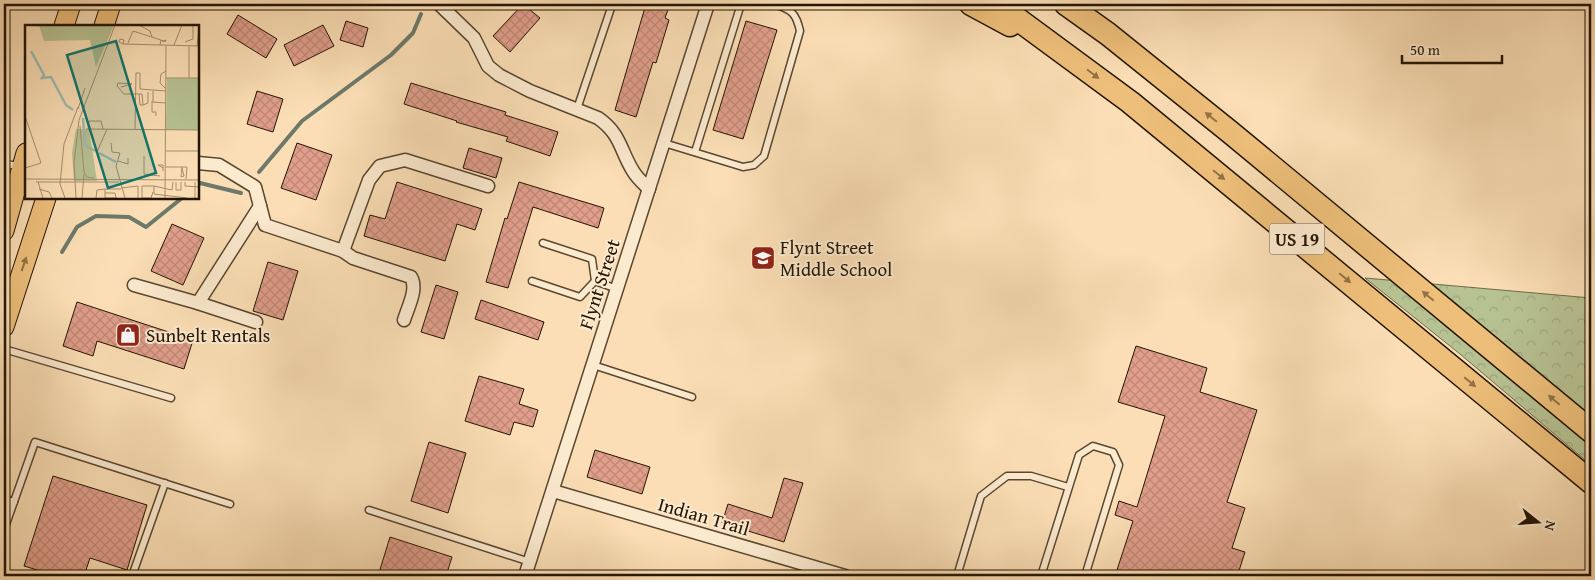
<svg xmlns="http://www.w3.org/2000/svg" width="1595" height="580" font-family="'Gentium Book Plus',serif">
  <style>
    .forest { fill: url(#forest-crowns); stroke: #6d6c4b }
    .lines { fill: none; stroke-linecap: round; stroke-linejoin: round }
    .stream { stroke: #6d796b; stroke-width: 4 }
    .building { fill: url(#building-cross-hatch); stroke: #231503 }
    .lane-casing { stroke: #594730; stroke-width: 9 }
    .street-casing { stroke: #594730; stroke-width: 15 }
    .primary-casing { stroke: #231503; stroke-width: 21 }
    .highway-casing { stroke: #231503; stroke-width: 25 }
    .lane { stroke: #fceacf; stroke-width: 6 }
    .street { stroke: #fceacf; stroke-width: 12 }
    .primary { stroke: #eebf7a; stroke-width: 19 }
    .highway { stroke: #eebf7a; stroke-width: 22 }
    .oneway { fill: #937244 }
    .labels { text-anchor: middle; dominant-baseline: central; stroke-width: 4; stroke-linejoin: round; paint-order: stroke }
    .shield { fill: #fceacf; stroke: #645540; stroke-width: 1 }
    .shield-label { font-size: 18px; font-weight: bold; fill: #231503 }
    .poi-label { font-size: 19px; fill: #231503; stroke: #fceacf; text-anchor: start }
    .street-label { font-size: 19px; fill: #231503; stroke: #fceacf }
    .inset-river { fill: none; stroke: #9fbcb1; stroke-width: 2.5 }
    .inset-road { fill: none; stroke: #a58e6e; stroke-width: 1 }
    .view { fill: #0f766e; fill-opacity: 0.15; stroke: #0f766e; stroke-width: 2.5 }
    .inset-edge { fill: none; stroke: #231503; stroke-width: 2.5 }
  </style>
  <defs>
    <pattern id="forest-crowns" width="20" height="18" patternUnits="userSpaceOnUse" patternTransform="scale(1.25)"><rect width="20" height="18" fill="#b7c293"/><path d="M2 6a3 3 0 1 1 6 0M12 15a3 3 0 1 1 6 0" fill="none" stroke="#9da67d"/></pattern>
    <pattern id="building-cross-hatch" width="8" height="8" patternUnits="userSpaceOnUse" patternTransform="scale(1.25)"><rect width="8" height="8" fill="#e09e8b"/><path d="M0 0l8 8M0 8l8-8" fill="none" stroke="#c08776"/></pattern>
  </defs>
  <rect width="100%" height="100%" fill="#fbdeb5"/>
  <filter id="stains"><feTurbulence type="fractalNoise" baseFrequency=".004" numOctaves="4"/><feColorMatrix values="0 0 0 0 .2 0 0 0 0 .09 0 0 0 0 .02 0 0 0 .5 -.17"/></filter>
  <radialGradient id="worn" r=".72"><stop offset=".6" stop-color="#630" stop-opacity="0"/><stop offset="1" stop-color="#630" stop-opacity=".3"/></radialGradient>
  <!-- forest -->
  <path class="forest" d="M1365 278 1591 298V465L1460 354Z"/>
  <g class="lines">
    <!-- stream -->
    <g class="stream">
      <path d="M259 172 302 121 391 55 413 33 421 14"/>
      <path d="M198 185 200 183 241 193"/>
      <path d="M62 252 77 227 96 216 129 217 146 227 182 198"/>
    </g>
  </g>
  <!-- building -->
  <g class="building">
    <path d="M523 4 540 18 510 52 493 36Z"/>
    <path d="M646 4H670L665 18 669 20 656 63 653 62 636 117 615 110Z"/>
    <path d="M238 15 277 39 266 58 227 34Z"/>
    <path d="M346 21 368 28 363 47 340 40Z"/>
    <path d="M746 21 777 30 743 139 713 130Z"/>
    <path d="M323 25 334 46 294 66 284 45Z"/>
    <path d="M411 83 506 112 505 115 558 132 550 156 506 141 508 137 456 122 457 121 404 104Z"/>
    <path d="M257 91 283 99 273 132 247 124Z"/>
    <path d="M297 143 332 155 316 200 281 188Z"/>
    <path d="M469 148 502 158 496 178 463 168Z"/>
    <path d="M397 182 482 209 475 230 457 224 445 261 364 236 370 215 385 219Z"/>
    <path d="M519 182 604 208 598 228 533 207 508 288 486 282 505 218 507 219Z"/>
    <path d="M172 224 204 238 183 285 151 271Z"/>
    <path d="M268 262 298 271 283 320 253 311Z"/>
    <path d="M436 285 458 292 444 339 421 332Z"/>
    <path d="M481 300 544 322 538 340 475 319Z"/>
    <path d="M77 302 193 340 184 369 97 341 93 356 63 346Z"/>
    <path d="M1136 346 1207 368 1200 392 1257 410 1227 502 1245 508 1232 548 1245 552 1238 574 1229 576H1115L1133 521 1115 515 1119 501 1137 507 1165 416 1118 402Z"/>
    <path d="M479 376 524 389 519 404 538 410 533 427 514 422 510 435 465 421Z"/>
    <path d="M429 442 466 453 448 513 411 501Z"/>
    <path d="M595 450 650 467 642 494 587 477Z"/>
    <path d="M53 476 147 505 127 570 90 558 84 576H57L24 566Z"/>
    <path d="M784 478 803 483 784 542 722 523 728 504 772 518Z"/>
    <path d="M390 537 452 557 446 576H378Z"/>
  </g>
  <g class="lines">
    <defs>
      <g id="lane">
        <path d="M577 109 611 8"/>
        <path d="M664 143 743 167 754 165 764 156 800 31C796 13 792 10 774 4"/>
        <path d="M695 152 741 4"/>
        <path d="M4 163 20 167"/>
        <path d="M543 243 592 259 595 281"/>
        <path d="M532 281 580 297 595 281 617 289"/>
        <path d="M4 349 171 398"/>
        <path d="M593 365 692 397"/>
        <path d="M4 499 14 502"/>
        <path d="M369 510 530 562"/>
        <path d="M4 530 35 442 230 504"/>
        <path d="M132 576 165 483"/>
        <path d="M957 576 981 496 1007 476H1031L1068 487"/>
        <path d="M1041 576 1079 455 1093 446 1113 452 1119 465 1085 576"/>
      </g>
      <g id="street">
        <path d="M439 4 474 38 488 66 499 75 530 91 598 118C621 134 620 150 633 171 637 178 644 184 649 189"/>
        <path d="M198 163 219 165 255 187 265 225 343 251 369 180 380 166 405 160 488 186"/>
        <path d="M343 251 353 258 411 277C418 289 408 307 404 320"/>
        <path d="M134 285 198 303"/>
        <path d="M256 322 198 303 260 206"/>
        <path d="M553 491 845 576"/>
        <path d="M525 576 708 4"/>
      </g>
      <g id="primary">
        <path d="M64 26 71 4"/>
        <path d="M104 26 111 4"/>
        <path d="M4 231 26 153"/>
        <path d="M4 327 46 198"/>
      </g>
      <g id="highway">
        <path d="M971 4 1010 25"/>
        <path d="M997 4 1130 102 1591 482"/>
        <path d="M1066 4 1108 34 1230 132 1591 431"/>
      </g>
    </defs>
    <!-- lane casing -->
    <use href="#lane" class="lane-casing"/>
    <!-- street casing -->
    <use href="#street" class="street-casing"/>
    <!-- primary casing -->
    <use href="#primary" class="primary-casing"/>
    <!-- highway casing -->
    <use href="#highway" class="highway-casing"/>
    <!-- lane -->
    <use href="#lane" class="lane"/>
    <!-- street -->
    <use href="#street" class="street"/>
    <!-- primary -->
    <use href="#primary" class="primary"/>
    <!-- highway -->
    <use href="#highway" class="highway"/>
  </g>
  <!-- one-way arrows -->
  <defs><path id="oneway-solid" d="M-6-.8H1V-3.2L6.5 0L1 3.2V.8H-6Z" transform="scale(1.25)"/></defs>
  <g class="oneway">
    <use href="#oneway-solid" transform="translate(1093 74) rotate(37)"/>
    <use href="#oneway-solid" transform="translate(1211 117) rotate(-141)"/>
    <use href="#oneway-solid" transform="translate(1219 175) rotate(39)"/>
    <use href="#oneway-solid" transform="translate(24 264) rotate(-71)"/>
    <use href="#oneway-solid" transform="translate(1345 278) rotate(40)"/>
    <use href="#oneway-solid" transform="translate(1428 296) rotate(-140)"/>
    <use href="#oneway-solid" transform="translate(1470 382) rotate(40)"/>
    <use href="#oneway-solid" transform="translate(1554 400) rotate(-140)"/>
  </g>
  <!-- icons -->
  <defs>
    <symbol id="school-square" viewBox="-11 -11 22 22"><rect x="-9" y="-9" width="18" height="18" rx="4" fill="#8f2418" stroke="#fceacf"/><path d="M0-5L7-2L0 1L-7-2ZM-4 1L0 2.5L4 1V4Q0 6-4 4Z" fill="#fff"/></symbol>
    <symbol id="shop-square" viewBox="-11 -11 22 22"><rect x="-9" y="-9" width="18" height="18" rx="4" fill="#8f2418" stroke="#fceacf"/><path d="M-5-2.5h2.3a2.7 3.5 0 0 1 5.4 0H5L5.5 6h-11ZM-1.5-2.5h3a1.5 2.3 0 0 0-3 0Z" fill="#fff"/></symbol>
  </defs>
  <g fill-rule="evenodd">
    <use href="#school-square" x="749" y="244" width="28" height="28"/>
    <use href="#shop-square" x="114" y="321" width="28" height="28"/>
  </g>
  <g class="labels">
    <!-- shield labels -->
    <rect class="shield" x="1269.5" y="223.5" width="55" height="31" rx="4"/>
    <g class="shield-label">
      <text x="1297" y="239">US 19</text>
    </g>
    <!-- poi labels -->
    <g class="poi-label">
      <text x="780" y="247">Flynt Street<tspan x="780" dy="22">Middle School</tspan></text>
      <text x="146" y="335">Sunbelt Rentals</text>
    </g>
    <!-- street labels -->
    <g class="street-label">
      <text transform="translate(599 284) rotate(-72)">Flynt Street</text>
      <text transform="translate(704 516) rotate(16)">Indian Trail</text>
    </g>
  </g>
  <!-- overview -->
  <g transform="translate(25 25)">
    <rect width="174" height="174" fill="#fbdeb5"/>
    <path d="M142 53H174V105H141Z" fill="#b7c293"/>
    <path d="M14 0H89L71 42 65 15 19 16ZM51 104H64L72 156H49L47 128Z" fill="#b7c293"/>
    <path d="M157 56V69H144L147 60Z" fill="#b7c293"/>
    <path class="inset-river" d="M6 26 19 50 17 53 26 52 41 80 48 85M58 93 60 120 70 126M74 128 91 137"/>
    <path class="inset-road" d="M114 0 125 6 127 12M160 17 168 14V0M103 18 108 6 136 15M98 19 99 15 95 14 94 17 98 19 174 21M135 20 136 15 137 16H139L140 17 141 15 137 16M149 20 157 0M164 21V53M172 21 174 2M141 53H174M96 62 107 59 93 58 92 61 99 69H117L118 80H115L114 69M141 64 135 58 136 49 141 46M128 66V77L141 78M127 76V87H131V91M118 80 123 78V67M53 84 60 63M0 91 16 138 0 143M55 101 59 147 62 152 69 153M61 104 174 105M63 104 64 96H76L78 104M110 104 111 48H115V64L141 66M86 118 87 127 95 128 91 141 100 173M141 126H174M119 131V149L135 151M93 136 103 139V133M76 138 72 127 82 104M141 142H162L161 154M157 142 156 152 159 151 157 143M138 143 133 140H138V146M0 154 174 155M11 157H94M13 157 18 173M148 157 147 165 129 161V169L162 173M151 157V165H156V157M160 157V161L174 162M170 157V173M96 163 113 161V173M14 164 24 167 27 173M128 167 126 173H117V161H129M80 168H90L91 173M40 173 35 159 39 119 53 82M51 173 49 138 54 95 90 0M57 173 59 149M71 173 72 165 80 164M92 173H80V164H96M140 173 141 21"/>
    <path class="view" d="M91 16 131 148 83 163 42 30Z"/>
    <rect width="174" height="174" class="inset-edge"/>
  </g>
  <!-- margin -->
  <rect width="1595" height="580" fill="none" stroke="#fbdeb5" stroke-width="20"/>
  <rect x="5" y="5" width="1585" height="570" fill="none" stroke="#231503" stroke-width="2.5"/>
  <rect x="10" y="10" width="1575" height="560" fill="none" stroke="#231503"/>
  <!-- north arrow -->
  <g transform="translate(1538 522) rotate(107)" stroke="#fceacf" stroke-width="4" paint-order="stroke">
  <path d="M0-4L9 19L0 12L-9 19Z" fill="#231503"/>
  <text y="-8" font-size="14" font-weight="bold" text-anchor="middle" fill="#231503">N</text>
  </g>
  <!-- scale -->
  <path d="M1402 55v8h100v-8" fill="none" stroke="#231503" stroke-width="2.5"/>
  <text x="1410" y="55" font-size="15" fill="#231503" stroke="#fceacf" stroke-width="4" paint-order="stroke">50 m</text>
  <rect width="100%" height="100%" filter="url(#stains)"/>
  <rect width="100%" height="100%" fill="url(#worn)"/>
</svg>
